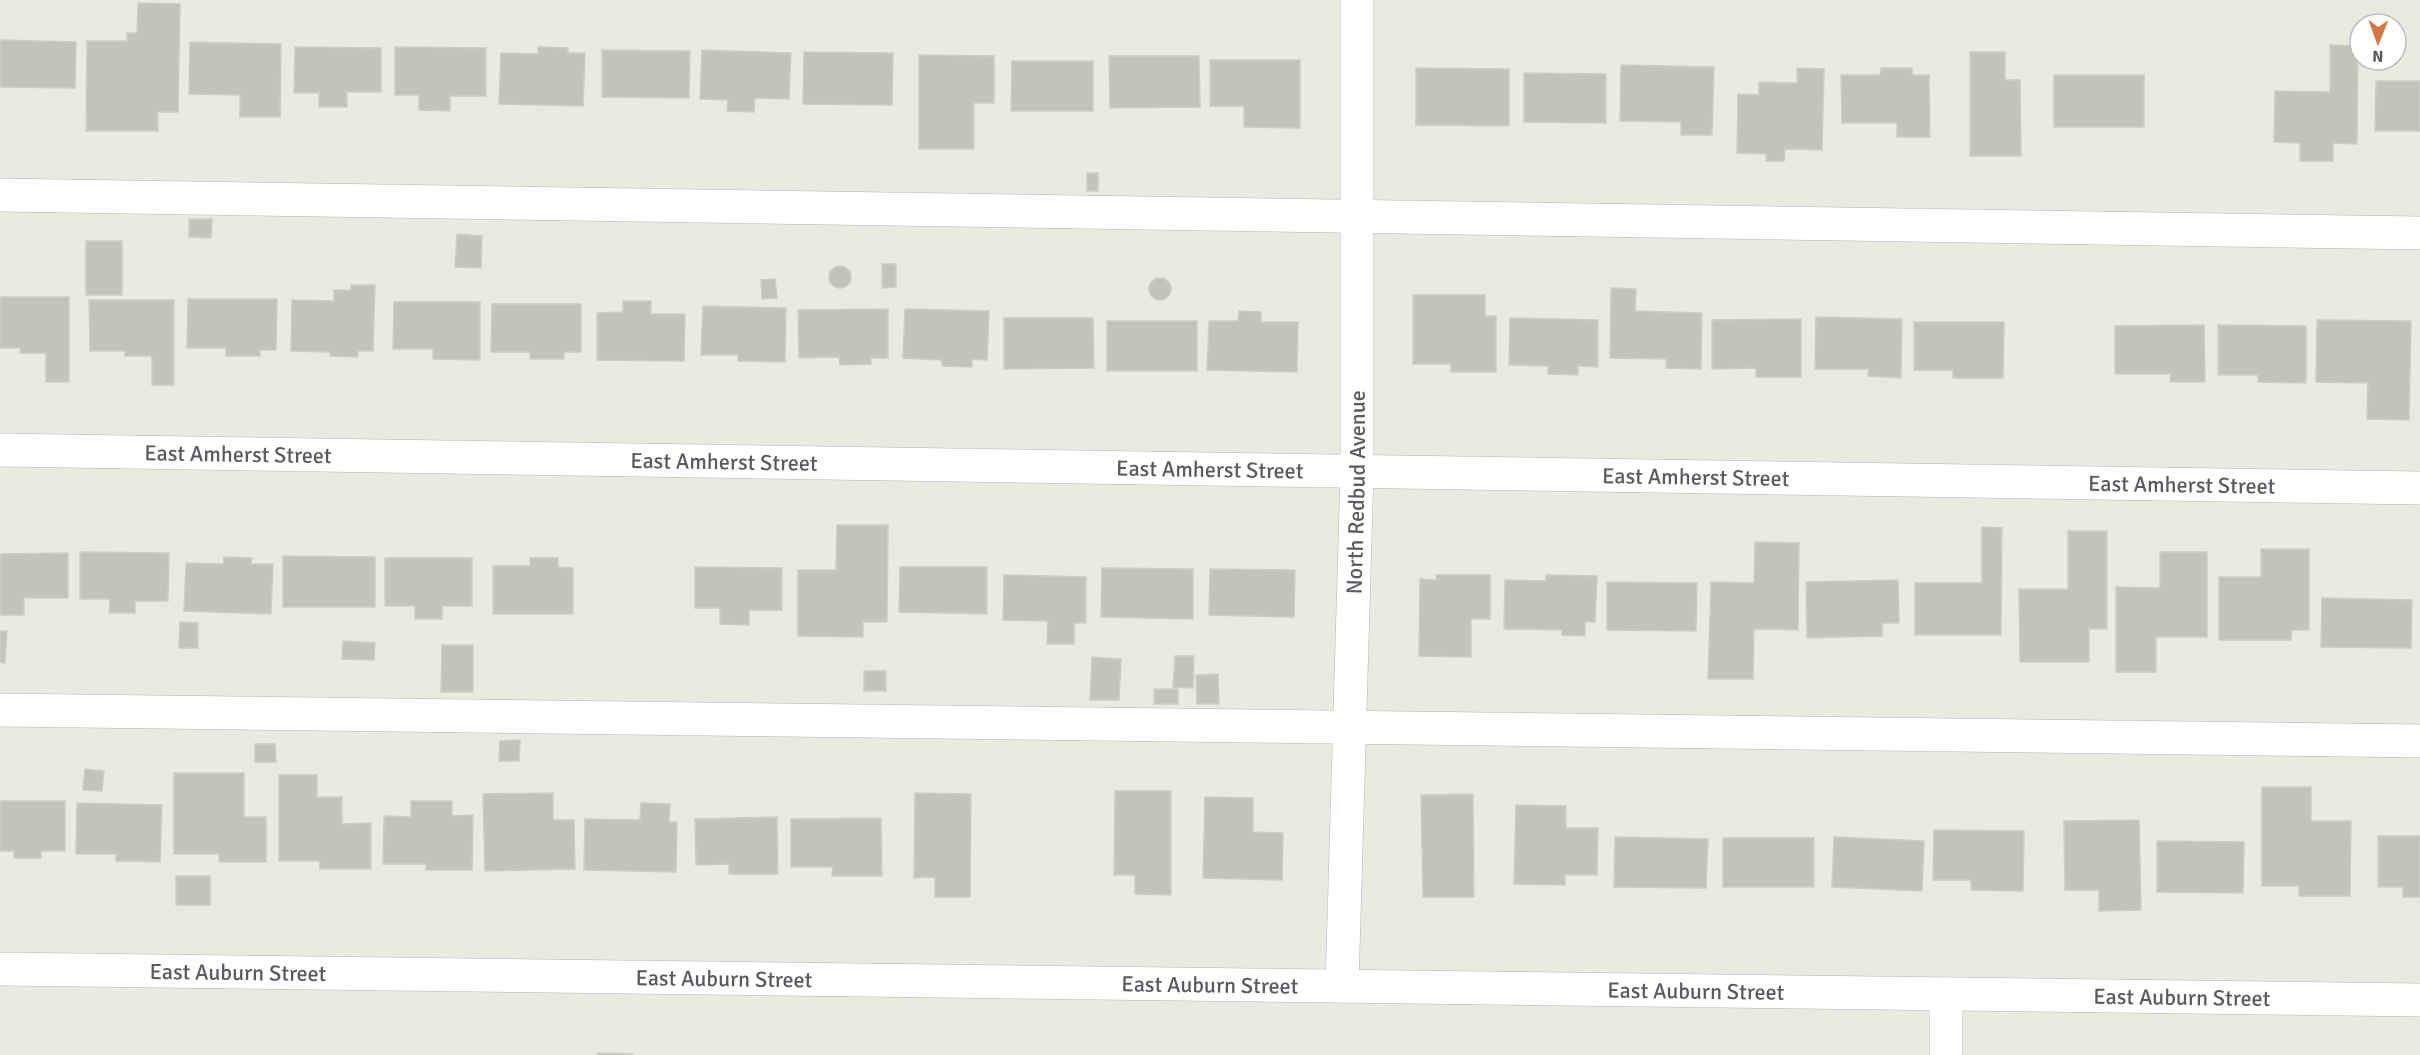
<svg xmlns="http://www.w3.org/2000/svg" width="2420" height="1055" font-family="Signika,sans-serif">
  <style>
    .building { fill: #c3c3bc; stroke: #cecec0; stroke-width: 1.5 }
    .lines { fill: none; stroke-linecap: round; stroke-linejoin: round }
    .minor-casing { stroke: #b4b5ba; stroke-width: 34 }
    .minor { stroke: #fff; stroke-width: 33 }
    .labels { text-anchor: middle; dominant-baseline: central; stroke-width: 4.5; stroke-linejoin: round; paint-order: stroke }
    .street-label { font-size: 22px; fill: #5a5b60; stroke: #fff }
  </style>
  <rect width="100%" height="100%" fill="#eaeae1"/>
  <!-- building -->
  <g class="building">
    <path d="M138 3 180 4 178 112H158V131H86L87 41H127V33H137Z"/>
    <path d="M0 40 76 42 75 88 0 87Z"/>
    <path d="M190 42 281 44 280 117H240V95L189 94Z"/>
    <path d="M2330 45 2358 46 2357 144 2333 143V161H2300V143L2274 142 2275 91 2330 92Z"/>
    <path d="M295 47 381 48V92H347V107H319V93H294Z"/>
    <path d="M395 47 486 48V96H450V111L419 110V95H395Z"/>
    <path d="M538 47 568 48V53H585L583 106 499 104 501 53 538 54Z"/>
    <path d="M602 50 690 51 689 98 602 97Z"/>
    <path d="M702 50 791 53 789 99 755 98 754 112 727 111 728 100 700 99Z"/>
    <path d="M804 52 893 53 892 105 803 104Z"/>
    <path d="M1970 52H2005V80H2020L2021 156H1970Z"/>
    <path d="M919 55 994 56V103H974V149H919Z"/>
    <path d="M1109 56H1199L1200 107 1110 108Z"/>
    <path d="M1210 60H1300V128L1244 127V106H1210Z"/>
    <path d="M1012 61H1093V111H1011Z"/>
    <path d="M1621 65 1714 67 1712 135H1681V122L1620 121Z"/>
    <path d="M1416 68 1509 69V126L1416 125Z"/>
    <path d="M1797 68 1824 69 1822 150 1785 149 1784 161H1766V154L1737 153 1738 94 1759 95V82L1797 83Z"/>
    <path d="M1881 68H1912V75H1929L1930 137H1897V123H1842L1841 75H1880Z"/>
    <path d="M1524 73 1606 74V123L1524 122Z"/>
    <rect x="2054" y="75" width="90" height="52"/>
    <path d="M2376 81H2420V131H2375Z"/>
    <rect x="1087" y="173" width="11" height="18"/>
    <path d="M189 219H212L211 238 189 237Z"/>
    <path d="M457 234 482 236 481 268 455 267Z"/>
    <rect x="86" y="241" width="36" height="54"/>
    <path d="M882 264H896V287L882 288Z"/>
    <circle cx="840" cy="277" r="11"/>
    <circle cx="1160" cy="289" r="11"/>
    <path d="M775 279 777 298 762 299 761 280Z"/>
    <path d="M351 285H375L373 351H358V357L330 356V352L291 351 292 300 334 301V290H351Z"/>
    <path d="M1611 288 1636 289 1635 311 1702 313 1701 369 1666 368V359L1610 358Z"/>
    <path d="M1413 295H1485V316H1496V372H1451V364H1413Z"/>
    <path d="M0 297H69V382H46V353H20V348H0Z"/>
    <path d="M188 299H277L276 350H260V356H226V348H187Z"/>
    <path d="M89 300H174V385H152V356H125V351H90Z"/>
    <path d="M623 301H651V314H685L684 361 597 360V313L623 312Z"/>
    <path d="M394 302H480V360L433 359V349H393Z"/>
    <path d="M492 304H581V352H564V359H530V352H491Z"/>
    <path d="M703 306 786 308 785 362 738 361V355H701Z"/>
    <path d="M888 309V358H871V364L840 365 839 357 799 358 798 310Z"/>
    <path d="M905 309 989 311 987 360 972 359V367L943 366 941 360 903 358Z"/>
    <path d="M1239 311 1261 312V322H1298L1297 372 1207 370 1209 321H1238Z"/>
    <path d="M1816 317 1902 319 1901 378 1868 376 1869 369H1815Z"/>
    <path d="M1004 318H1093L1094 368 1004 369Z"/>
    <path d="M1510 318 1598 320V367L1578 366V375L1548 374V366L1509 365Z"/>
    <path d="M1801 319V377H1756V368L1712 369V320Z"/>
    <path d="M2317 320 2411 321 2409 420 2367 419 2368 383 2316 382Z"/>
    <rect x="1107" y="321" width="90" height="50"/>
    <path d="M1914 322H2004L2003 378H1953V370H1914Z"/>
    <path d="M2204 325 2205 382H2170L2171 374H2115V326Z"/>
    <path d="M2218 325 2306 326V383L2258 382V375H2218Z"/>
    <path d="M837 525H888L887 622H863V637L798 636V570H836Z"/>
    <path d="M1982 527 2002 528 2001 635H1915V583H1982Z"/>
    <path d="M2068 531H2107V629H2089V662H2020L2019 589H2068Z"/>
    <path d="M1755 542 1799 543 1798 630 1754 629 1753 679H1708L1711 582 1754 583Z"/>
    <path d="M2261 549H2309V630H2292L2291 640H2219V577H2261Z"/>
    <path d="M80 552 169 553 168 601H135V613H109L110 599H80Z"/>
    <path d="M2160 552H2207V637H2156V672H2116V587L2160 588Z"/>
    <path d="M68 553V598H24V615H0V554Z"/>
    <path d="M283 556 375 557V607H283Z"/>
    <path d="M224 557 252 558 251 564H273L271 614 184 611 186 563 223 564Z"/>
    <path d="M385 558H472V606H442V619H415V606H385Z"/>
    <path d="M530 558H558V567L573 568V614H493V566H530Z"/>
    <path d="M695 567 782 568V610H749V625L720 624V608H695Z"/>
    <path d="M900 567H987V614L899 612Z"/>
    <path d="M1102 568 1193 569V619L1101 617Z"/>
    <path d="M1210 569 1295 570 1294 617 1209 615Z"/>
    <path d="M1004 575 1086 577V623H1074V644H1047L1048 621 1003 620Z"/>
    <path d="M1436 575H1490V619H1471V657L1419 656 1420 579 1437 580Z"/>
    <path d="M1546 575 1597 576 1595 622H1585V636L1562 635V630L1504 629 1505 580 1546 581Z"/>
    <path d="M1898 580 1899 623H1882V636L1807 638 1806 582Z"/>
    <path d="M1607 582 1697 583 1696 631 1607 630Z"/>
    <path d="M2322 598 2412 600 2411 648 2321 647Z"/>
    <path d="M180 622 198 623V648H179Z"/>
    <path d="M0 631H7L5 663 0 662Z"/>
    <path d="M343 641 375 643 374 660 342 659Z"/>
    <path d="M442 645H473V692H441Z"/>
    <path d="M1175 656H1194L1193 688 1173 687Z"/>
    <path d="M1092 657 1121 659 1119 700H1090Z"/>
    <rect x="864" y="671" width="22" height="20"/>
    <path d="M1218 674 1219 704H1197L1196 675Z"/>
    <rect x="1154" y="689" width="24" height="15"/>
    <path d="M520 740 519 761H499L500 741Z"/>
    <path d="M255 744H275L276 762H255Z"/>
    <path d="M85 769 104 771 102 791 83 790Z"/>
    <path d="M174 773H244V817H266V862H219V854H174Z"/>
    <path d="M279 775H317V797H342V824L371 823V869H320V861H279Z"/>
    <path d="M2262 787H2311V821H2351L2350 896H2299V886H2262Z"/>
    <path d="M1115 791H1171V895L1135 894V875H1114Z"/>
    <path d="M553 793V820H574L575 869 485 871 483 794Z"/>
    <path d="M915 793 971 794 970 897H935V877L914 878Z"/>
    <path d="M1473 794 1474 897H1423L1421 795Z"/>
    <path d="M1205 797 1253 798V832L1283 833 1282 880 1203 878Z"/>
    <path d="M0 801H65V851H41V858H14V851H0Z"/>
    <path d="M411 801H452V816L473 815 472 870H426V864H383L384 816 411 817Z"/>
    <path d="M77 803 162 805 160 862 116 861V854H76Z"/>
    <path d="M641 803 670 804 669 822H677L676 872 584 870 585 819 640 820Z"/>
    <path d="M1516 805 1566 806V828H1598L1597 875H1565V885L1514 884Z"/>
    <path d="M777 817 778 874H729V864L696 865 695 819Z"/>
    <path d="M881 818 882 876H832L833 867H791V819Z"/>
    <path d="M2139 820 2141 910 2099 911V890H2065L2064 821Z"/>
    <path d="M1934 830 2024 831 2023 891 1971 890V880H1933Z"/>
    <path d="M2378 836H2420V897H2403V887H2378Z"/>
    <path d="M1615 837 1708 839 1706 888 1614 887Z"/>
    <path d="M1834 837 1924 841 1922 891 1832 887Z"/>
    <rect x="1723" y="838" width="91" height="49"/>
    <path d="M2157 841 2244 842 2243 893 2157 892Z"/>
    <rect x="176" y="876" width="34" height="29"/>
    <path d="M598 1053 634 1054V1055H598Z"/>
  </g>
  <g class="lines">
    <defs>
      <g id="minor">
        <path d="M0 195 2420 233"/>
        <path id="s1" d="M0 450 2420 488"/>
        <path d="M0 710 2420 741"/>
        <path id="s2" d="M0 969 2420 1000"/>
        <path id="s3" d="M1342 986 1357 472V0"/>
        <path d="M1946 1055V994"/>
      </g>
    </defs>
    <!-- minor casing -->
    <use href="#minor" class="minor-casing"/>
    <!-- minor -->
    <use href="#minor" class="minor"/>
  </g>
  <g class="labels">
    <!-- street labels -->
    <g class="street-label">
      <text stroke="none"><textPath href="#s1" startOffset="238">East Amherst Street</textPath></text>
      <text stroke="none"><textPath href="#s1" startOffset="724">East Amherst Street</textPath></text>
      <text stroke="none"><textPath href="#s1" startOffset="1210">East Amherst Street</textPath></text>
      <text stroke="none"><textPath href="#s1" startOffset="1696">East Amherst Street</textPath></text>
      <text stroke="none"><textPath href="#s1" startOffset="2182">East Amherst Street</textPath></text>
      <text stroke="none"><textPath href="#s3" startOffset="494">North Redbud Avenue</textPath></text>
      <text stroke="none"><textPath href="#s2" startOffset="238">East Auburn Street</textPath></text>
      <text stroke="none"><textPath href="#s2" startOffset="724">East Auburn Street</textPath></text>
      <text stroke="none"><textPath href="#s2" startOffset="1210">East Auburn Street</textPath></text>
      <text stroke="none"><textPath href="#s2" startOffset="1696">East Auburn Street</textPath></text>
      <text stroke="none"><textPath href="#s2" startOffset="2182">East Auburn Street</textPath></text>
    </g>
  </g>
  <!-- north arrow -->
  <g transform="translate(2378 42) rotate(181)"><circle r="28" fill="#ffffff" stroke="#bdbdbf" stroke-width="1.5"/>
  <path d="M0-4.5L10 22L0 15L-10 22Z" fill="#d27840"/>
  <text y="-9" font-size="16" font-weight="bold" text-anchor="middle" fill="#5a5b60">N</text>
  </g>
</svg>
